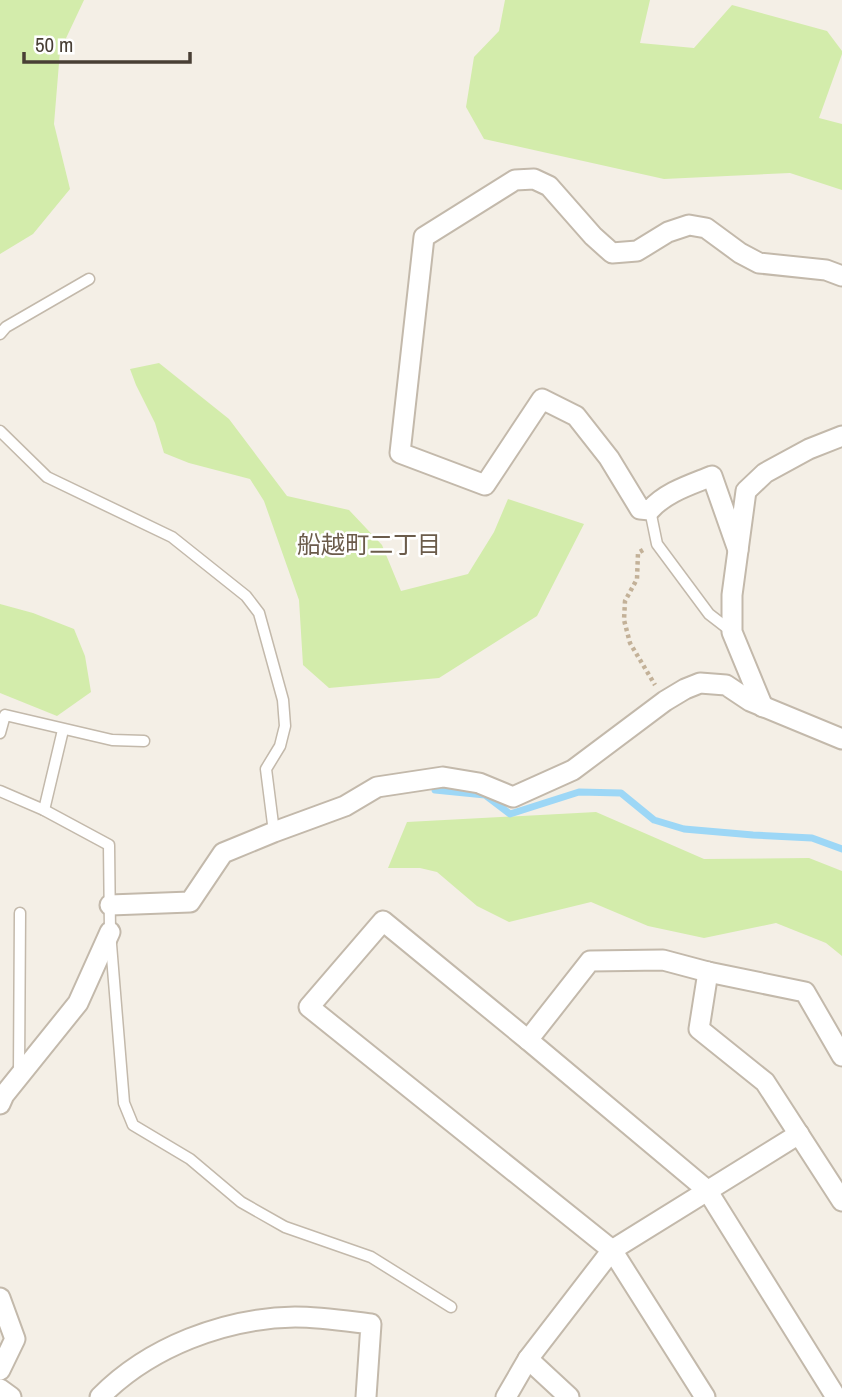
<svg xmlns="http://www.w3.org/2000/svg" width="842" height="1397" font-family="'Archivo Narrow','Noto Sans JP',sans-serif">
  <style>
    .green { fill: #d3ecab }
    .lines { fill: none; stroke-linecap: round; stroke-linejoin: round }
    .stream { stroke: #9dd7f6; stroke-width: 7 }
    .lane-casing { stroke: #c3b9ab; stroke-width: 13 }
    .street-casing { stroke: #c3b9ab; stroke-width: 23 }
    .path { stroke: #c3b198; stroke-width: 4.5; stroke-dasharray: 3.5 3.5; stroke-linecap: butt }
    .lane { stroke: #fff; stroke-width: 10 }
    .street { stroke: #fff; stroke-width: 19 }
    .labels { text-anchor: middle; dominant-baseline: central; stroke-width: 5; stroke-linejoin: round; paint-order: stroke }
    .neighbourhood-label { font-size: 24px; fill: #6b5c4b; stroke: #fff }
  </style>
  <rect width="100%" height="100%" fill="#f4efe6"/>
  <!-- green -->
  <g class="green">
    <path d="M0 0H84L60 51 54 124 70 189 33 234 0 254Z"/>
    <path d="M505 0H650L640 43 694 48 732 5 827 31 842 51V54L819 118 842 124V190L790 173 664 179 484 139 466 107 474 57 499 31Z"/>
    <path d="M159 363 229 419 287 496 349 510 382 545 401 591 468 574 494 532 508 499 584 524 537 616 439 678 329 688 303 665 299 600 264 501 250 479 189 463 164 453 155 423 136 385 130 369Z"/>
    <path d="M0 604 33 613 74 629 85 656 91 692 57 716 0 693Z"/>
    <path d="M596 812 704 859 809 858 842 871V956L826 943 776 923 704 938 648 926 591 902 509 922 477 906 437 872 420 868H388L407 822Z"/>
  </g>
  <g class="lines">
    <!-- stream -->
    <path class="stream" d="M435 790 485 795 510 814 579 792 621 793 654 820 684 829 753 835 812 838 842 849"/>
    <defs>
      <g id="lane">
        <path d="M0 334 6 327 89 279"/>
        <path d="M0 431 47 477 172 537 246 596 259 613 283 700 285 726 280 746 266 769 274 832"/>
        <path d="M650 510 657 544 709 614 731 631"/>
        <path d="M0 733 5 715 112 740 144 741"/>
        <path d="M0 791 44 810 109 845 110 932 124 1103 133 1125 190 1159 241 1202 285 1227 371 1257 451 1307"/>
        <path d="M44 810 63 730"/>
        <path d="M19 1072 20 913"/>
      </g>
      <g id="street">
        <path d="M738 550 712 476C690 485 666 492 650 510L640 509 609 458 576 416 542 399 485 485 400 453 424 237 515 180 534 179 549 186 593 236 612 253 637 251 668 232 689 225 706 228 740 253 759 263 826 270 842 276"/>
        <path d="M763 707 732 632V595L746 491 765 473 809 449 842 436"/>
        <path d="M110 905 190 902 223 853 274 832 345 806 377 787 443 777 479 783 513 797 573 770 665 701 685 689 700 683 726 685 750 701 842 739"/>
        <path d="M708 972 699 1029 765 1082 842 1201"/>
        <path d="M528 1040 590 961 663 960 708 972 805 992 842 1056"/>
        <path d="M0 1104 4 1095 78 1003 110 932"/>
        <path d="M0 1298 15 1339 0 1370"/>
        <path d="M528 1359 569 1397"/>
        <path d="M0 1389 11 1397"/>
        <path d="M100 1397C149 1347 225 1318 295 1317 320 1317 346 1321 371 1324L366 1397"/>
        <path d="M506 1397 528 1359 612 1250 799 1134"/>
        <path d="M705 1397 612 1250 309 1007 383 921 528 1040 707 1190 836 1397"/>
      </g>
    </defs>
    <!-- lane casing -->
    <use href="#lane" class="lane-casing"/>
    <!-- street casing -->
    <use href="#street" class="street-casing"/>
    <!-- path -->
    <path class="path" d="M643 550 638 553 637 579 625 601 624 620 630 643 655 685"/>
    <!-- lane -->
    <use href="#lane" class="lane"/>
    <!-- street -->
    <use href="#street" class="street"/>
  </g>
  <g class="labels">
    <!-- neighbourhood labels -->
    <g class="neighbourhood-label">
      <text x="369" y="544">船越町二丁目</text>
    </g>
  </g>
  <!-- scale -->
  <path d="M24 52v10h166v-10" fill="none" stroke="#483f35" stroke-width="3.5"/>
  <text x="35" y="52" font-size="21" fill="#483f35" stroke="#ffffff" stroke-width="5" paint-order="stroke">50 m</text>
</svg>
